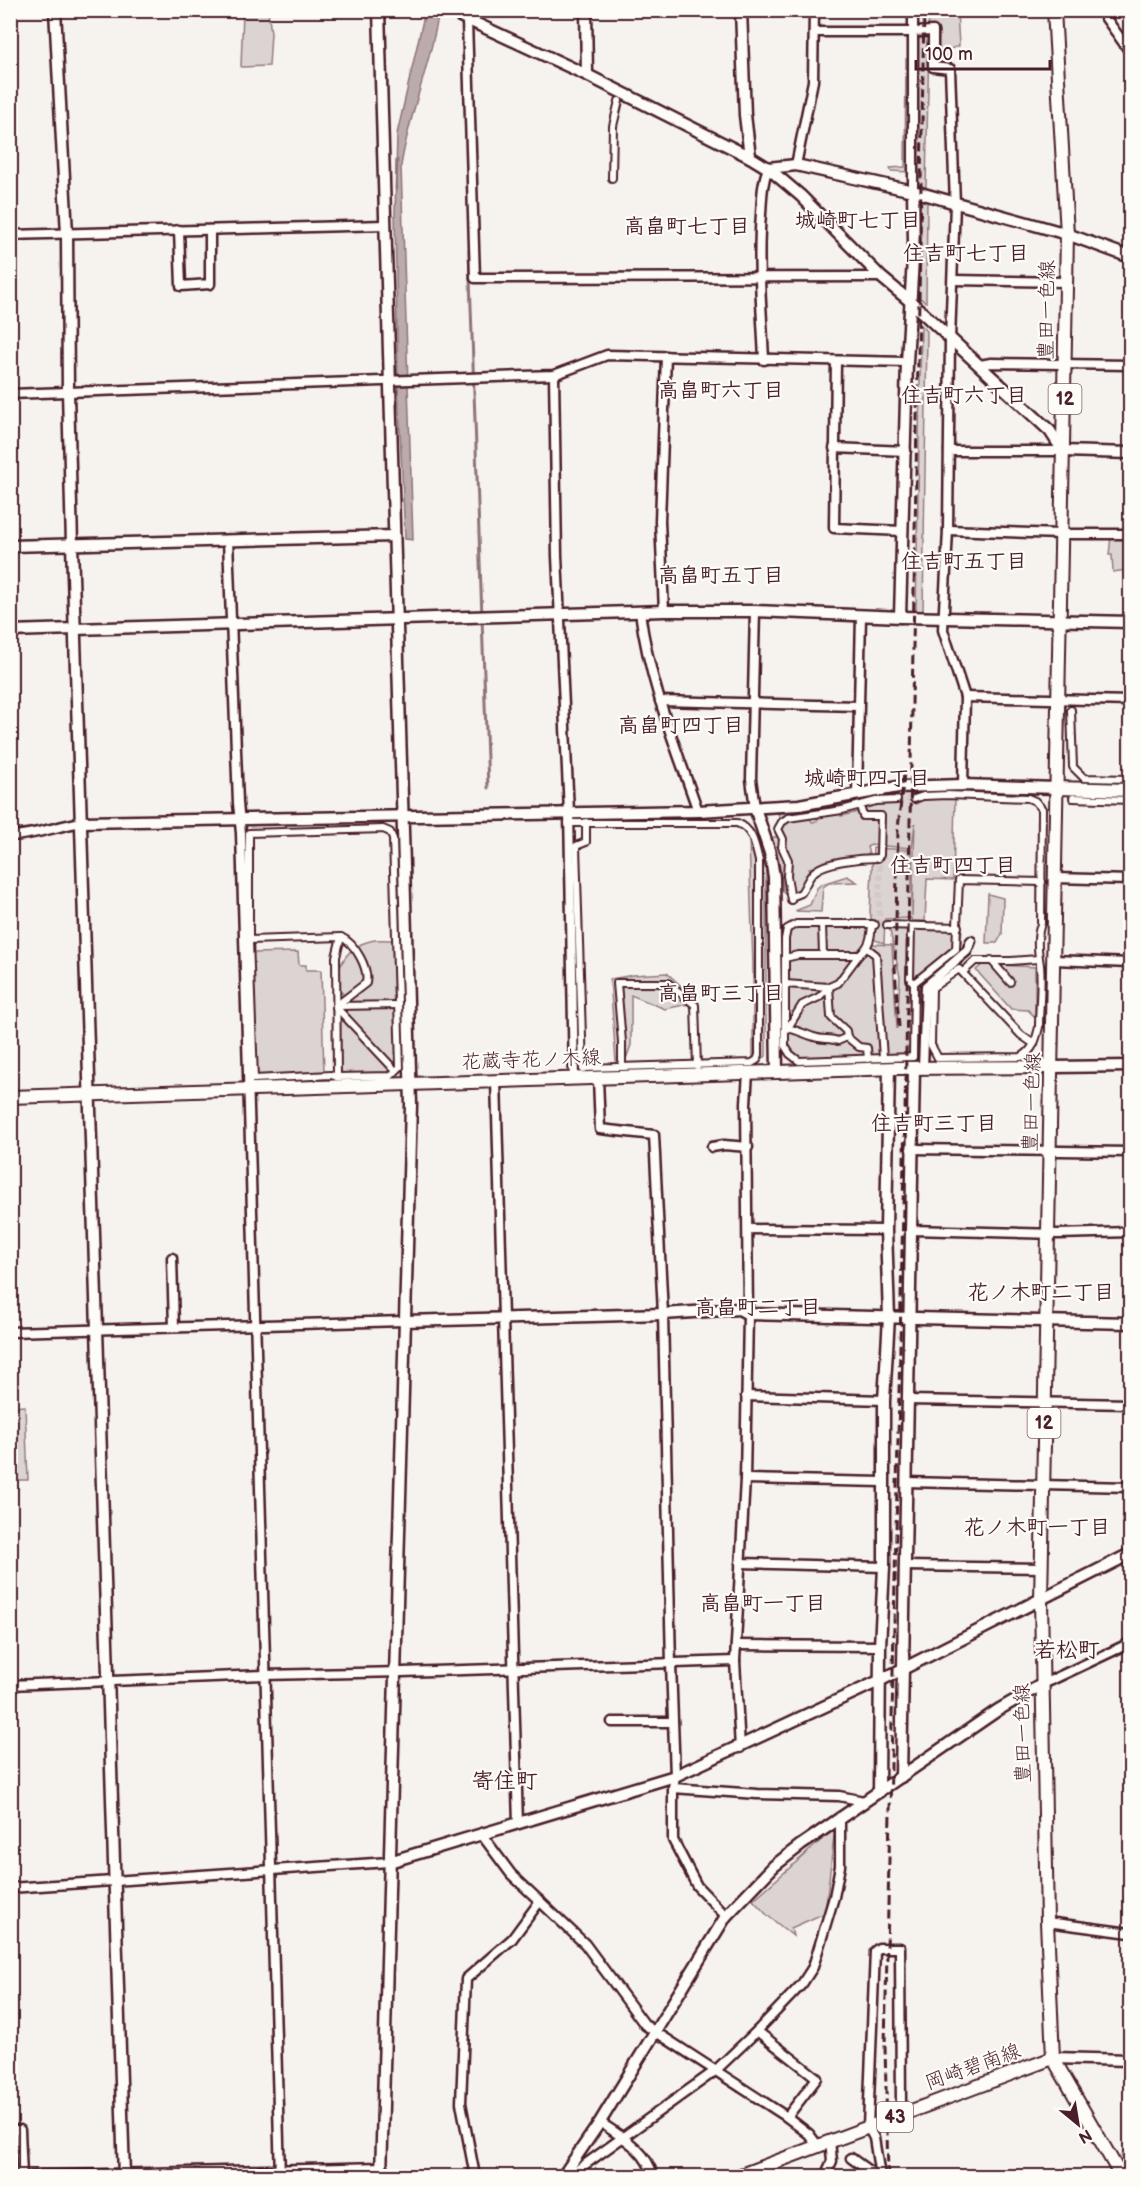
<svg xmlns="http://www.w3.org/2000/svg" width="1141" height="2187" font-family="'Balsamiq Sans','Klee One',sans-serif">
  <style>
    .green { fill: #dcd4d2; stroke: #937a7e; stroke-width: 1.5 }
    .water { fill: #bbabac; stroke: #8e7378; stroke-width: 1.5 }
    .lines { fill: none; stroke-linecap: round; stroke-linejoin: round }
    .stream { stroke: #8e7378; stroke-width: 3 }
    .river { stroke: #bbabac; stroke-width: 16 }
    .pedestrian-tunnel { stroke: #d4c9c8; stroke-width: 6; stroke-dasharray: 6 3; stroke-linecap: butt }
    .pedestrian-casing { stroke: #4a1f2b; stroke-width: 10 }
    .minor-casing { stroke: #4a1f2b; stroke-width: 13 }
    .tertiary-casing { stroke: #4a1f2b; stroke-width: 15 }
    .secondary-casing { stroke: #4a1f2b; stroke-width: 16 }
    .primary-casing { stroke: #4a1f2b; stroke-width: 16 }
    .pedestrian { stroke: #fdfcf7; stroke-width: 6 }
    .minor { stroke: #fdfcf7; stroke-width: 8 }
    .tertiary { stroke: #fdfcf7; stroke-width: 10 }
    .secondary { stroke: #fdfcf7; stroke-width: 12 }
    .primary { stroke: #fdfcf7; stroke-width: 12 }
    .rail { stroke: #4a1f2b; stroke-width: 3; stroke-dasharray: 9 4.5; stroke-linecap: butt }
    .labels { text-anchor: middle; dominant-baseline: central; stroke-width: 4.5; stroke-linejoin: round; paint-order: stroke }
    .shield { fill: #fdfcf7; stroke: #806168; stroke-width: 1.5 }
    .shield-label { font-size: 18px; font-weight: bold; fill: #4a1f2b }
    .street-label { font-size: 20px; fill: #4a1f2b; stroke: #fdfcf7 }
    .neighbourhood-label { font-size: 21px; font-weight: bold; fill: #4a1f2b; stroke: #fdfcf7 }
    .quarter-label { font-size: 22px; font-weight: bold; fill: #4a1f2b; stroke: #fdfcf7 }
  </style>
  <rect width="100%" height="100%" fill="#f6f3ef"/>
  <filter id="ink" filterUnits="userSpaceOnUse"><feTurbulence type="fractalNoise" baseFrequency=".0167" numOctaves="2"/><feDisplacementMap in="SourceGraphic" scale="12" xChannelSelector="R" yChannelSelector="G"/><feConvolveMatrix kernelMatrix="1 2 1 2 8 2 1 2 1" color-interpolation-filters="sRGB"/></filter>
  <g filter="url(#ink)">
    <!-- green -->
    <g class="green">
      <path d="M243 11H268L271 33 269 66 241 67Z"/>
      <path d="M930 11H957L959 46 950 49 948 57 937 59 939 32 928 27Z"/>
      <path d="M929 38 926 187 915 185 916 39Z"/>
      <path d="M906 59H910L909 172 891 171 890 168 905 167Z"/>
      <path d="M916 195 927 199 926 302 914 294Z"/>
      <path d="M921 325 927 331 923 613 916 612Z"/>
      <path d="M1111 536H1128L1127 570 1113 572 1112 555H1109Z"/>
      <path d="M916 790V804L924 799H955L953 880 927 879 925 921H912L911 918 885 919 884 943 875 940 873 934V944L892 945 897 1029 900 977 888 921 962 925 961 944 956 954 920 984 910 1065H895V1056L799 1058 787 1048 786 940 790 930 796 926 873 927 870 912 873 848 912 850V916L915 823 912 848 871 845 867 847 869 854 809 868 811 872 808 886 795 894H785L783 891 779 860 772 837H777L775 828 779 820 783 827 785 824 778 814 805 809 812 822 817 821 818 817 813 818 806 809 851 800 854 809 840 813 841 816 858 812 861 820H877L862 819 853 801Z"/>
      <path d="M758 835 766 863V1056L753 1065V966L749 838Z"/>
      <path d="M847 876 857 882 829 883 823 887 821 912 795 911 810 905 817 888 822 884Z"/>
      <path d="M988 894 1003 898 1002 934 997 943H986Z"/>
      <path d="M394 940 396 1001 364 1003H402V1067L394 1079 336 1081 332 1004 351 1003C347 999 341 993 339 988 334 966 349 946 370 941 377 939 386 940 394 940Z"/>
      <path d="M298 952 299 965H306V970H321L324 1074 258 1076 256 1072 252 953Z"/>
      <path d="M983 964 1035 967V1017L1028 1010 1011 1009 976 970Z"/>
      <path d="M667 973 688 992 689 1004 665 1009 631 995V1045L625 1062H616L610 979 633 975Z"/>
      <path d="M25 1406 28 1480H11V1407Z"/>
      <path d="M835 1828 825 1913 791 1928 793 1936 767 1915 753 1900Z"/>
    </g>
    <!-- water -->
    <path class="water" d="M425 11H439C431 64 409 113 401 166L413 540 405 539 398 386 395 214 397 134Z"/>
    <g class="lines">
      <!-- stream -->
      <g class="stream">
        <path d="M396 189 397 160"/>
        <path d="M469 250 488 788"/>
      </g>
      <!-- river -->
      <path class="river" d="M1117 2176 1130 2154"/>
      <!-- pedestrian-tunnel -->
      <g class="pedestrian-tunnel">
        <path d="M897 800 914 799"/>
        <path d="M879 925 880 855"/>
      </g>
      <defs>
        <g id="pedestrian">
          <path d="M612 178 613 126 619 101"/>
          <path d="M1071 710 1073 767 1084 778 1130 779"/>
          <path d="M1073 798 1130 800"/>
          <path d="M914 799 923 796 948 795 1028 798 1035 801 1042 809 1041 924C1036 937 1038 952 1040 965 1042 985 1039 1007 1039 1027 1036 1040 1033 1051 1021 1057L938 1058 931 1045 932 988 959 969 1021 1035 1034 1044"/>
          <path d="M860 806 863 816H881L880 855"/>
          <path d="M568 823H737C753 829 755 845 759 861V1055L757 1060 752 1063 584 1068"/>
          <path d="M383 829 390 832 393 839 400 1067 391 1076 337 1077 331 1075 254 1079 249 940V833Z"/>
          <path d="M791 897 801 893C805 887 808 878 813 873 824 861 862 858 878 858"/>
          <path d="M791 900 787 876 788 860 782 847 783 839 778 829 782 822 788 818 842 810 876 801 897 800"/>
          <path d="M822 924 823 955"/>
          <path d="M872 924H796L787 929 785 939V1046L790 1054 799 1061 913 1057 914 983 956 949 959 880 1042 882"/>
          <path d="M887 925 958 927"/>
          <path d="M911 926 910 979 914 983"/>
          <path d="M249 940 341 937C355 943 369 968 366 983L336 1006"/>
          <path d="M867 948 876 955 883 1058"/>
          <path d="M785 958 798 955H859C870 946 871 938 872 924L875 925"/>
          <path d="M991 960 1010 982"/>
          <path d="M963 972 975 961H1011L1038 959"/>
          <path d="M785 984 829 987 831 1017 846 1031 847 1037 859 1047 867 1048 868 1059"/>
          <path d="M337 1006 398 1005"/>
          <path d="M336 1007 393 1068"/>
          <path d="M785 1028C796 1029 804 1034 814 1037 822 1040 830 1038 838 1041L847 1037"/>
          <path d="M788 1028 802 1005 819 997 829 987 838 983 859 955"/>
          <path d="M622 1067V1042L617 983H668L695 1005 697 1066"/>
          <path d="M583 1069 576 846 586 842V822"/>
          <path d="M337 1077 336 957 341 937"/>
        </g>
        <g id="minor">
          <path d="M1100 10 1130 52"/>
          <path d="M467 21 475 278 881 277"/>
          <path d="M814 32H913V10"/>
          <path d="M796 165 813 81 814 10"/>
          <path d="M913 191V32L933 31V67L950 69 955 204 950 339 948 530 943 630 965 697 963 785"/>
          <path d="M179 230 181 286 210 284V230"/>
          <path d="M10 235 385 225"/>
          <path d="M953 280 1067 282"/>
          <path d="M764 360C762 311 757 263 761 214 762 198 762 183 768 168"/>
          <path d="M836 361 834 528 902 531"/>
          <path d="M980 365 991 363 1130 365"/>
          <path d="M554 375 557 556 569 812 574 1078"/>
          <path d="M10 394 554 375 607 355 907 362"/>
          <path d="M834 448 906 451"/>
          <path d="M949 451H1063"/>
          <path d="M948 530 1060 534H1130"/>
          <path d="M228 540 238 803 241 833 280 2176"/>
          <path d="M664 611 660 521 666 356"/>
          <path d="M755 611 751 779 755 808"/>
          <path d="M640 612C649 681 675 745 698 811"/>
          <path d="M965 697 1130 701"/>
          <path d="M660 701 858 706"/>
          <path d="M857 794 861 616"/>
          <path d="M10 836C36 835 57 826 82 822"/>
          <path d="M1055 878 1130 880"/>
          <path d="M1054 960 1130 963"/>
          <path d="M923 1068 926 986 967 951 971 941"/>
          <path d="M598 1078 600 1129 654 1135 663 1314 671 1664 675 1776 673 1788V1840L697 1886 726 1916"/>
          <path d="M496 1081 518 1824"/>
          <path d="M712 1147 724 1145 748 1147"/>
          <path d="M911 1149 1130 1152"/>
          <path d="M748 1229 886 1230"/>
          <path d="M911 1230 1058 1234 1130 1232"/>
          <path d="M172 1258 174 1327"/>
          <path d="M10 1332 404 1321"/>
          <path d="M746 1396 884 1400"/>
          <path d="M907 1400 1130 1404"/>
          <path d="M745 1479 883 1482"/>
          <path d="M906 1482 1130 1487"/>
          <path d="M740 1563 884 1567"/>
          <path d="M905 1566 1041 1568"/>
          <path d="M736 1645 880 1646"/>
          <path d="M10 1685 264 1675 402 1672 735 1661"/>
          <path d="M1041 1685 1130 1643"/>
          <path d="M612 1722H673"/>
          <path d="M740 1748 735 1661 745 1479 748 1314 746 1103 748 1073"/>
          <path d="M673 1788 757 1794 839 1796 864 1801"/>
          <path d="M482 1835 511 1874 585 1944 645 2025 787 2117 809 2134 818 2146"/>
          <path d="M10 1888 389 1862"/>
          <path d="M1047 1922 1130 1933"/>
          <path d="M10 2031H11"/>
          <path d="M757 2031 817 2078 787 2117"/>
          <path d="M600 2122C621 2137 646 2149 653 2176"/>
          <path d="M10 2130H20L22 2176"/>
          <path d="M851 2158 876 2176"/>
          <path d="M32 2176 381 2167"/>
          <path d="M475 2176 461 2103 466 1979 512 1939 540 1901"/>
          <path d="M569 2176 715 2071 757 2031 802 1984 813 1967 834 1897 840 1866V1817"/>
          <path d="M825 2176 832 2161 830 2141"/>
          <path d="M880 2176 874 2138 868 2127 875 1951 879 1948H900L901 2105 904 2114"/>
        </g>
        <g id="tertiary">
          <path d="M55 10 67 234 68 392 72 544 124 2176"/>
          <path d="M379 10 411 1105 381 2176"/>
          <path d="M447 10 587 75 750 157 768 168 801 196 881 277 911 302 1050 431 1063 451 1130 453"/>
          <path d="M586 10 587 75"/>
          <path d="M741 10 745 115 750 157"/>
          <path d="M768 168 796 165 913 191 1067 234 1130 257"/>
          <path d="M10 546 394 536"/>
          <path d="M900 617 907 362 914 241 913 191"/>
          <path d="M10 631 664 611H755L902 617 1130 622"/>
          <path d="M755 808 770 853 774 877 777 1072"/>
          <path d="M82 822 698 811 799 805 898 787 963 785 1057 788"/>
          <path d="M1053 1067 1130 1066"/>
          <path d="M404 1321 663 1314 739 1309 748 1314 1130 1323"/>
          <path d="M901 1777 914 1068"/>
          <path d="M879 1792 880 1646 884 1567V1400L889 1317 886 1230 889 1068"/>
          <path d="M389 1862 675 1776 879 1681 1130 1554"/>
          <path d="M1053 2058 1130 2060"/>
          <path d="M563 2176 600 2122 726 1916 774 1866 801 1845 998 1710 1041 1685"/>
        </g>
        <g id="secondary">
          <path d="M1057 788 1130 790"/>
          <path d="M10 1097 897 1068 1053 1067"/>
        </g>
        <g id="primary">
          <path d="M1054 10 1067 234 1041 1600 1047 1922 1053 2058 1121 2176"/>
          <path d="M738 2176 1053 2058"/>
        </g>
      </defs>
      <!-- pedestrian casing -->
      <use href="#pedestrian" class="pedestrian-casing"/>
      <!-- minor casing -->
      <use href="#minor" class="minor-casing"/>
      <!-- tertiary casing -->
      <use href="#tertiary" class="tertiary-casing"/>
      <!-- secondary casing -->
      <use href="#secondary" class="secondary-casing"/>
      <!-- primary casing -->
      <use href="#primary" class="primary-casing"/>
      <!-- pedestrian -->
      <use href="#pedestrian" class="pedestrian"/>
      <!-- minor -->
      <use href="#minor" class="minor"/>
      <!-- tertiary -->
      <use href="#tertiary" class="tertiary"/>
      <!-- secondary -->
      <use href="#secondary" class="secondary"/>
      <!-- primary -->
      <use href="#primary" class="primary"/>
      <!-- rail -->
      <g class="rail">
        <path d="M899 1027 895 967 898 829 904 773"/>
        <path d="M888 2176 885 2046 905 1112 924 10"/>
      </g>
    </g>
  </g>
  <g class="labels">
    <!-- shield labels -->
    <g class="shield">
      <rect x="1048.5" y="384" width="33" height="30" rx="4.5"/>
      <rect x="1027.5" y="1408" width="33" height="30" rx="4.5"/>
      <rect x="877" y="2102" width="36" height="30" rx="4.5"/>
    </g>
    <g class="shield-label">
      <text x="1065" y="399">12</text>
      <text x="1044" y="1423">12</text>
      <text x="895" y="2117">43</text>
    </g>
    <!-- street labels -->
    <g class="street-label">
      <text transform="translate(1047 310) rotate(-89)">豊田一色線</text>
      <text transform="translate(531 1060) rotate(-2)">花蔵寺花ノ木線</text>
      <text transform="translate(1032 1102) rotate(-88)">豊田一色線</text>
      <text transform="translate(1023 1733) rotate(-91)">豊田一色線</text>
      <text transform="translate(973 2067) rotate(-20)">岡崎碧南線</text>
    </g>
    <!-- neighbourhood labels -->
    <g class="neighbourhood-label">
      <text x="858" y="220">城崎町七丁目</text>
      <text x="687" y="226">高畠町七丁目</text>
      <text x="966" y="253">住吉町七丁目</text>
      <text x="721" y="390">高畠町六丁目</text>
      <text x="964" y="395">住吉町六丁目</text>
      <text x="964" y="561">住吉町五丁目</text>
      <text x="721" y="575">高畠町五丁目</text>
      <text x="681" y="725">高畠町四丁目</text>
      <text x="867" y="778">城崎町四丁目</text>
      <text x="953" y="865">住吉町四丁目</text>
      <text x="721" y="993">高畠町三丁目</text>
      <text x="934" y="1123">住吉町三丁目</text>
      <text x="1041" y="1292">花ノ木町二丁目</text>
      <text x="758" y="1307">高畠町二丁目</text>
      <text x="1037" y="1527">花ノ木町一丁目</text>
      <text x="763" y="1603">高畠町一丁目</text>
    </g>
    <!-- quarter labels -->
    <g class="quarter-label">
      <text x="1067" y="1650">若松町</text>
      <text x="505" y="1781">寄住町</text>
    </g>
  </g>
  <!-- margin -->
  <rect width="1141" height="2187" fill="none" stroke="#fdfcf7" stroke-width="36"/>
  <rect x="18" y="18" width="1105" height="2151" fill="none" stroke="#4a1f2b" stroke-width="2" filter="url(#ink)"/>
  <!-- north arrow -->
  <g transform="translate(1078 2124) rotate(150)" stroke="#fdfcf7" stroke-width="4.5" paint-order="stroke">
  <path d="M0-4.5L10 22L0 15L-10 22Z" fill="#4a1f2b"/>
  <text y="-9" font-size="16" font-weight="bold" text-anchor="middle" fill="#4a1f2b">N</text>
  </g>
  <!-- scale -->
  <path d="M916 60v9h134v-9" fill="none" stroke="#4a1f2b" stroke-width="3"/>
  <text x="925" y="60" font-size="18" fill="#4a1f2b" stroke="#fdfcf7" stroke-width="4.5" paint-order="stroke">100 m</text>
</svg>
